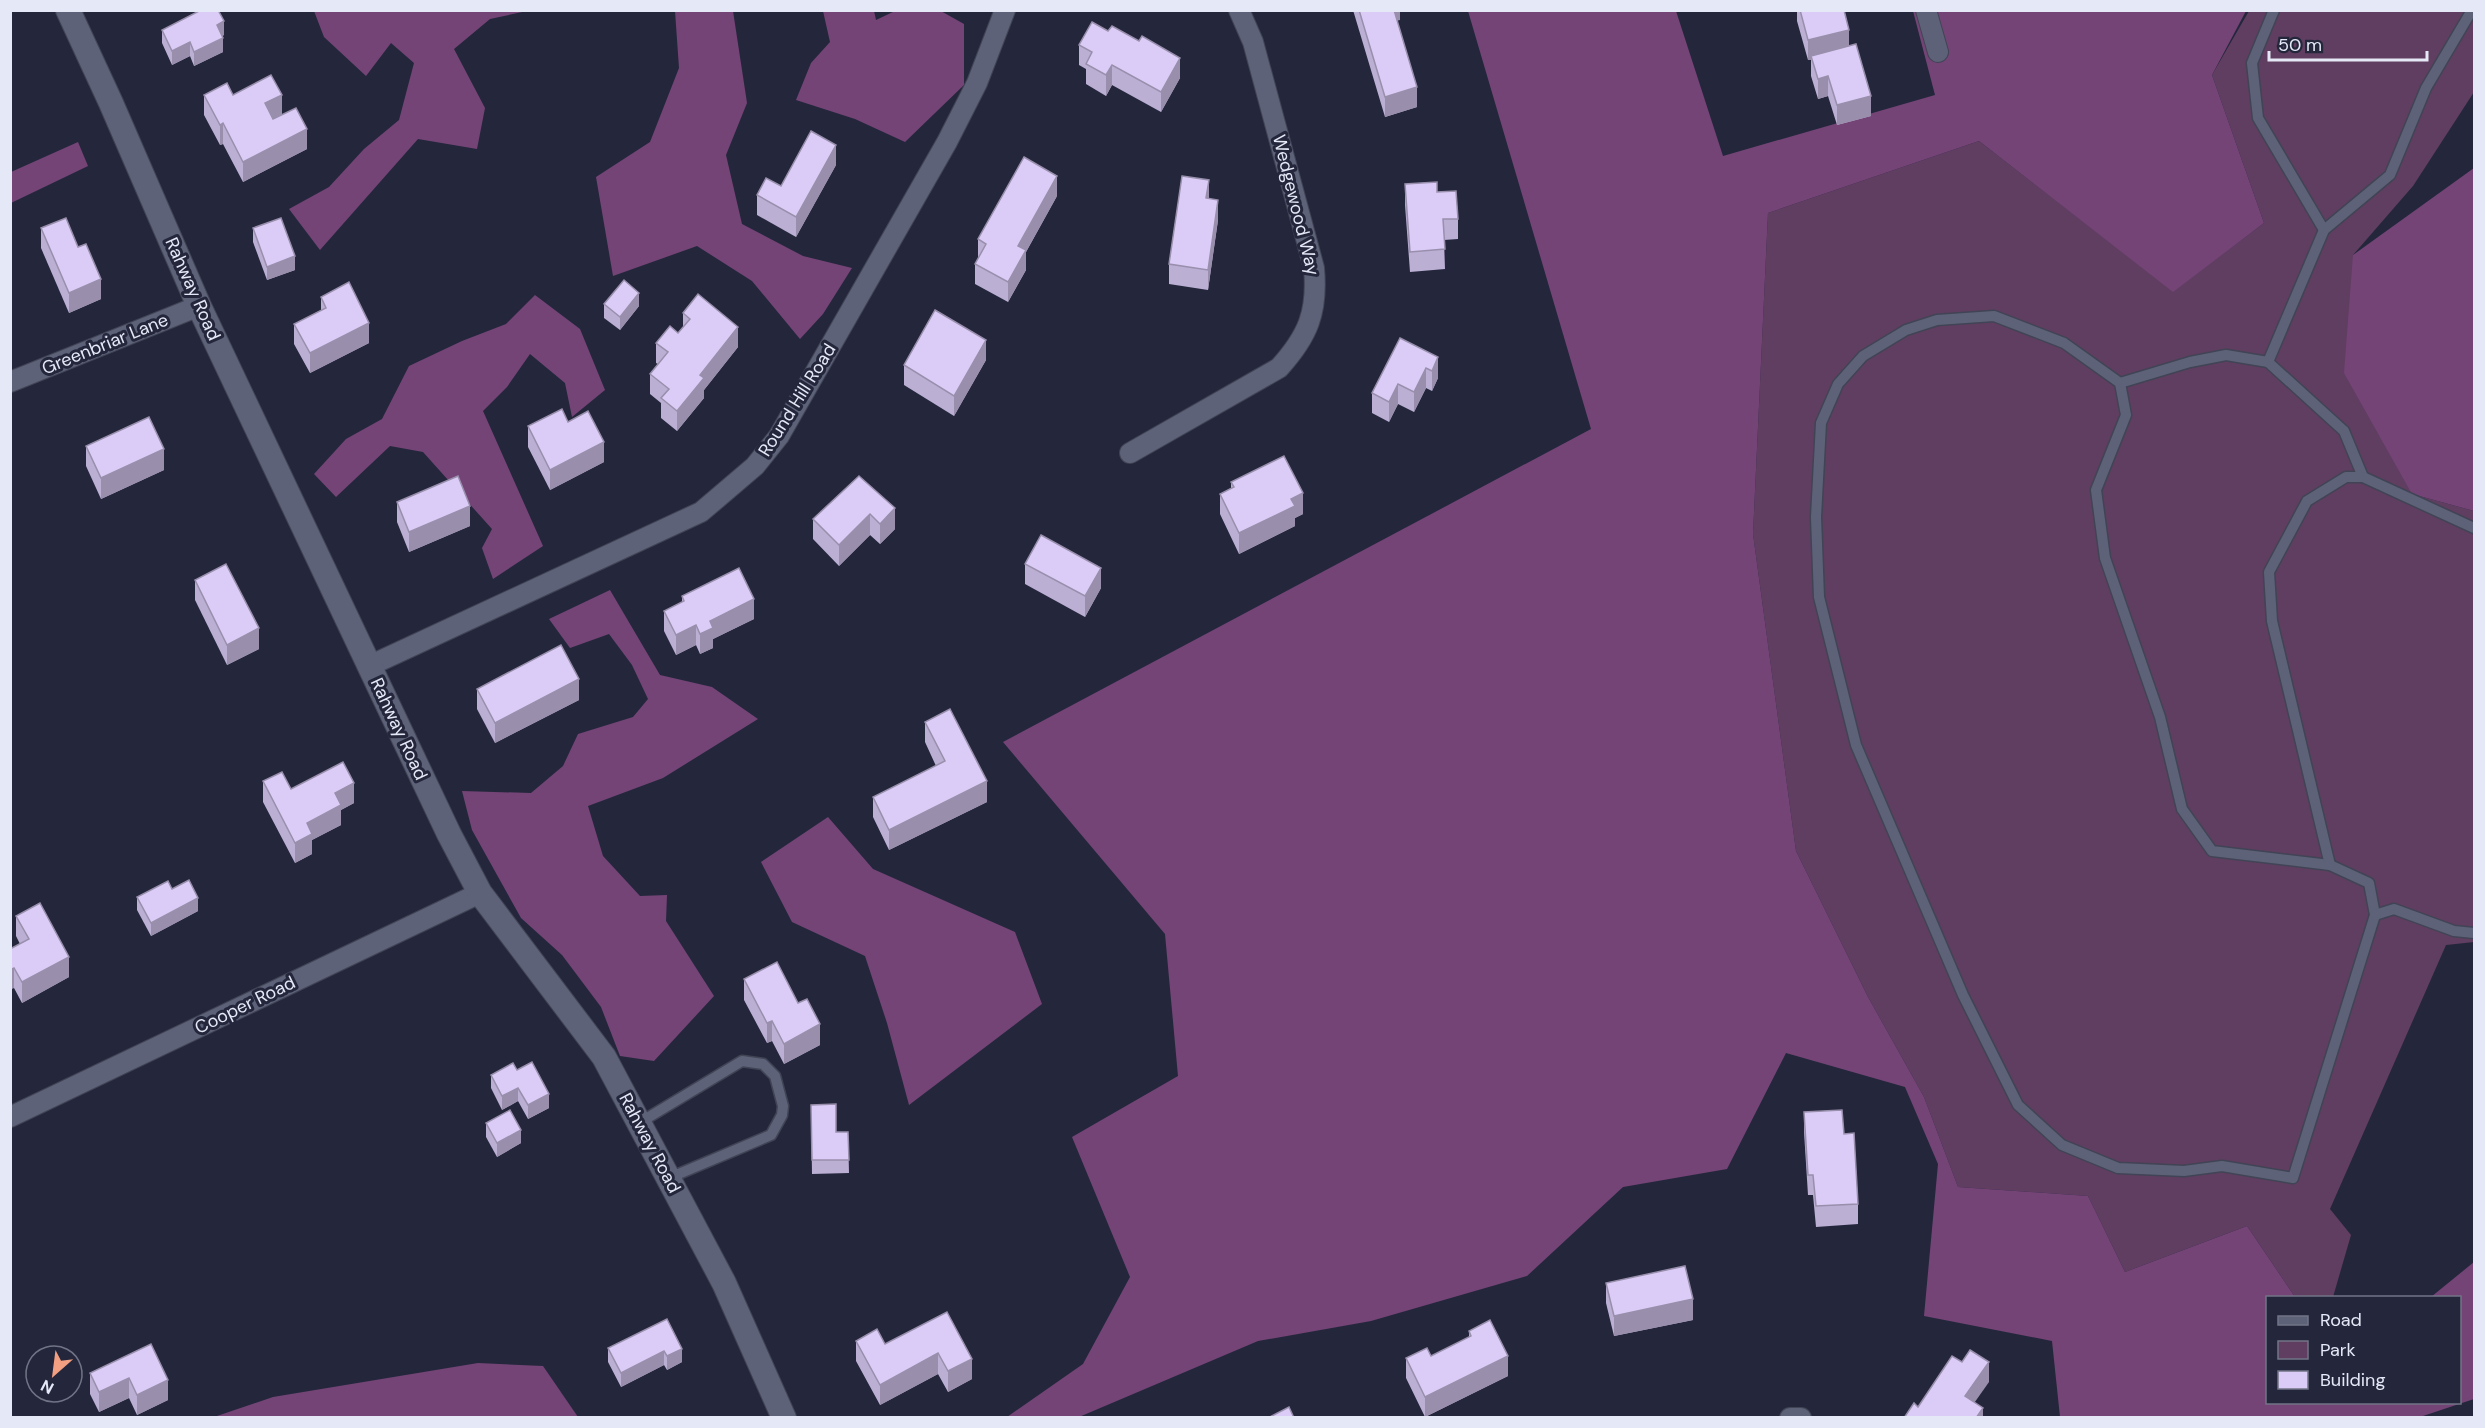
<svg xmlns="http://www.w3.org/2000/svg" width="2485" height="1428" font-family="'DM Sans',sans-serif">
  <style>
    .green { fill: #603e61 }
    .forest { fill: #744476 }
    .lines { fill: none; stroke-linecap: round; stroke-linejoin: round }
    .service-casing { stroke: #414455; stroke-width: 13 }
    .minor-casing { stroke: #414455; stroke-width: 22 }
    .tertiary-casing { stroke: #414455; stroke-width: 26 }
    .service { stroke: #5d6279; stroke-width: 10 }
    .minor { stroke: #5d6279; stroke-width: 20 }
    .tertiary { stroke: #5d6279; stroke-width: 24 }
    .wall { fill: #bbafd4 }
    .shaded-wall { fill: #998fac }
    .building { fill: #daccf6; stroke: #998fac; stroke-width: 1.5 }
    .labels { text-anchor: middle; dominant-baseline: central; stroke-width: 6; stroke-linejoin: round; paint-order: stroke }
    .street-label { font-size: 18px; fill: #e5e8f6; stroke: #24273c }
  </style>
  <rect width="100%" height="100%" fill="#24273c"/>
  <!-- green -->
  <path class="green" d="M2249 11H2474V92L2413 186 2353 255 2412 494 2474 511V942L2446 945 2330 1209 2351 1235 2333 1297H2295L2247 1226 2125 1272 2088 1196 1958 1187 1924 1097 1868 997 1796 851 1753 534 1768 213 1979 141 2173 291 2264 223 2212 75Z"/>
  <!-- forest -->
  <g class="forest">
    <path d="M314 11H527L490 19 454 49 485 108 477 149 418 139 320 250 289 209 329 187 364 149 399 120 414 63 391 43 366 76 324 37Z"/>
    <path d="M675 11H733L747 103 726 155 742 224 803 256 852 268 823 314 800 339 752 281 697 246 613 276 596 177 650 142 679 68Z"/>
    <path d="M823 11H874L876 20 895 11 939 10 964 24V85L905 142 855 119 796 100 811 63 830 42Z"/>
    <path d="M1468 11H1676L1723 156 1935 95 1913 11H2246L2212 75 2264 223 2173 292 1979 141 1768 213 1753 534 1796 851 1868 997 1924 1097 1958 1187 2088 1196 2125 1272 2247 1226 2295 1297 2268 1298V1402H2460V1298L2431 1297 2474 1262V1399L2417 1418 2060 1417 2052 1341 1924 1316 1938 1164 1905 1087 1786 1053 1727 1169 1623 1187 1527 1276 1371 1321 1258 1341 1079 1417H1007L1083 1364 1130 1277 1072 1137 1178 1076 1165 934 1003 742 1591 429Z"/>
    <path d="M78 142 88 166 11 203V172Z"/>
    <path d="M2474 168V511L2412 494 2344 373 2353 255Z"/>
    <path d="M535 295 580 329 605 390 572 417 565 383 530 354 507 387 483 411 543 546 493 579 482 548 492 529 423 452 390 446 336 497 314 474 346 439 382 419 409 366 462 341 506 324Z"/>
    <path d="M610 590 660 675 712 687 758 719 663 778 588 806 603 856 640 896 667 895 666 921 714 996 654 1061 620 1056 601 1007 562 955 521 918 472 830 462 791 531 793 563 766 578 734 633 717 648 699 632 665 609 634 570 648 549 619Z"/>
    <path d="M828 817 873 869 1015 932 1042 1004 909 1105 887 1023 865 956 792 922 761 862Z"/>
    <path d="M478 1363 543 1366 578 1417H214L273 1397Z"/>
  </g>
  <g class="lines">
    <defs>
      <g id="service">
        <path d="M2274 10 2252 63 2258 118 2324 230"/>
        <path d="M1994 316 2064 343 2120 383 2126 415 2096 490 2105 558 2160 717 2182 809 2212 851 2330 865 2369 883 2375 915 2293 1178 2222 1166 2184 1171 2118 1168 2062 1145 2018 1105 1963 995 1856 745 1819 597 1816 517 1821 423 1838 384 1863 356 1906 330 1937 320Z"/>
        <path d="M2268 362 2344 431 2363 477H2346L2307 501 2269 572 2272 621 2330 865"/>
        <path d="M2120 383 2190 362 2226 355 2268 362 2324 230 2390 175 2426 88 2472 10"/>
        <path d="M2363 477 2474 528"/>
        <path d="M2375 915 2394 909 2454 931 2474 933"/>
        <path d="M639 1123 742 1061 763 1064 775 1076 783 1106 782 1115 771 1135 669 1178"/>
      </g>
      <g id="minor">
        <path d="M1926 10 1938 52"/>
        <path d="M10 382 199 306"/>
        <path d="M1130 453 1279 368C1308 336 1318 312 1314 268L1253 42 1239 10"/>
        <path d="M369 666 701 512 755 466 779 436 947 142 977 83 1005 10"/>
        <path d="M10 1117 480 893"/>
        <path d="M1790 1418H1801"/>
      </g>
      <path id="tertiary" d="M68 10 111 103 199 306 449 834 480 893 604 1057 724 1283 784 1418"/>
    </defs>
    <!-- service casing -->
    <use href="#service" class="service-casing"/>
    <!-- minor casing -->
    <use href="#minor" class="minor-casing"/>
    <!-- tertiary casing -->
    <use href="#tertiary" class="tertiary-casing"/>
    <!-- service -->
    <use href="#service" class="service"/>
    <!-- minor -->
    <use href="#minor" class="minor"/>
    <!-- tertiary -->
    <use href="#tertiary" class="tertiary"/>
  </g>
  <!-- wall -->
  <g class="wall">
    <path d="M1353 10H1400V20H1397L1417 107 1385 117Z"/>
    <path d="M1797 10H1844L1849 46 1871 116 1837 125 1828 96 1818 99 1811 76V60H1808L1797 21Z"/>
    <path d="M162 30 224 35 222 36 223 52 194 66 190 56 172 65 162 43Z"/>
    <path d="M1079 45 1180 78 1161 112 1112 85 1106 96 1086 84V69L1079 65Z"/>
    <path d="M204 95H233L282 115 307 149 243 182 223 144 220 145 204 115Z"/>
    <path d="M836 165 796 237 757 215V195Z"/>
    <path d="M1405 184 1437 192 1458 219V239L1444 240 1445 269 1410 272 1405 205Z"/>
    <path d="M1057 196 1026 252V270L1008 302 975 284V264L978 259V239Z"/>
    <path d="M1209 198 1218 220 1208 290 1169 284V264Z"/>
    <path d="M41 228 101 299 69 313 41 248Z"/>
    <path d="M253 228 295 270 267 280 253 242Z"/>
    <path d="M321 297 369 343 310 373 294 344V324L321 310Z"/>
    <path d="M604 304 639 306 620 330 604 318Z"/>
    <path d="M683 313 738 347 704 390V398L677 431 661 418V403L650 394V374L658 364 656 363V343L678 333 683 328Z"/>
    <path d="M1438 357V378L1432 391 1426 388 1414 412 1398 404 1389 422 1372 413V393Z"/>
    <path d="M986 360 954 416 904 385V365Z"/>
    <path d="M568 422 604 462 550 490 528 447V426Z"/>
    <path d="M86 446 164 470 101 499 86 466Z"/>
    <path d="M859 476 895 529 880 544 870 535 839 566 813 539V519Z"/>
    <path d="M1231 482 1303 514 1295 518V526L1239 554 1220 514V494L1231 488Z"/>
    <path d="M397 502 470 526 409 552 397 522Z"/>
    <path d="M1025 564 1101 588 1085 617 1025 584Z"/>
    <path d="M195 580 259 649 227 665 195 600Z"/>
    <path d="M682 596 754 619 713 639V648L700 654 696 645 676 655 664 631V611L682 603Z"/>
    <path d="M477 689 579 700 495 743 477 709Z"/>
    <path d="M925 722 987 802 889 850 873 817V797L936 766 925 742Z"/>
    <path d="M263 781 291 789 354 803 341 810V825L312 840V854L295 863 263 802Z"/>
    <path d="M172 889 198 911 151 936 137 910V897Z"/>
    <path d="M16 916 69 977 22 1003 14 988 10 949 20 944 16 936Z"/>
    <path d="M744 979 820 1045 784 1064 772 1041 767 1043 744 1000Z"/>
    <path d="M517 1070 549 1108 528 1119 518 1101 502 1110 491 1088V1075Z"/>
    <path d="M811 1105 836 1132H848L849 1173 812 1174Z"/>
    <path d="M1804 1112 1858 1204V1224L1816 1227 1813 1195H1808L1804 1132Z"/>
    <path d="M486 1123 521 1143 497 1157 486 1137Z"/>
    <path d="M1606 1283 1693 1320 1614 1336 1606 1303Z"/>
    <path d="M947 1312 972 1379 948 1392 938 1374 880 1405 856 1361V1341L885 1344Z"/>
    <path d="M667 1319 682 1362 667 1370 664 1365 621 1387 608 1362V1348Z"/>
    <path d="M1469 1331 1508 1376 1425 1417 1406 1378V1358L1431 1356 1469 1337Z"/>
    <path d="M151 1344 168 1400 137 1415 129 1398 99 1412 90 1394V1373Z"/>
  </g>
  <!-- shaded-wall -->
  <g class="shaded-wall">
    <path d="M1392 10H1400V20L1392 22Z"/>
    <path d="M224 21V35L217 38V25Z"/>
    <path d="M1849 30V50L1811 56V60H1808V40Z"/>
    <path d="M223 38V52L194 66V52Z"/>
    <path d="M190 42V56L172 65V51Z"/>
    <path d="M1180 58V78L1161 112V92Z"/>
    <path d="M1112 65V85L1106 96V75Z"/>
    <path d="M1828 76V96L1818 99V79Z"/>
    <path d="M1417 87V107L1385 117V97Z"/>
    <path d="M282 95V115L265 123V103Z"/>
    <path d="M1871 96V116L1837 125V105Z"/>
    <path d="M223 123V144L220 145V125Z"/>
    <path d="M307 129V149L243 182V162Z"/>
    <path d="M836 145V165L796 237V217Z"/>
    <path d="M1057 176V196L1026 252V270L1008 302V282L1018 246Z"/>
    <path d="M1209 180V200L1206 198Z"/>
    <path d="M1218 200V220L1208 290V270Z"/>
    <path d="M295 256V270L267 280V267Z"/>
    <path d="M101 279V299L69 313V293Z"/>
    <path d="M639 293V306L620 330V317Z"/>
    <path d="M369 323V343L310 373V353Z"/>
    <path d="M738 327V347L704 390V398L677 431V411L700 375Z"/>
    <path d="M986 340V360L954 416V396Z"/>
    <path d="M1438 357V378L1432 391V371Z"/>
    <path d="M1426 368V388L1414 412V392Z"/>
    <path d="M1398 384V404L1389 422V402Z"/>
    <path d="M604 442V462L550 490V470Z"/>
    <path d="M164 449V470L101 499V478Z"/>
    <path d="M1303 493V514L1295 518V526L1239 554V533L1291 499Z"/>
    <path d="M470 506V526L409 552V532Z"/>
    <path d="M895 508V529L880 544V524Z"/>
    <path d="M870 514V535L839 566V545Z"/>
    <path d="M1101 568V588L1085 617V596Z"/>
    <path d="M754 599V619L713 639V648L700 654V634L710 621Z"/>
    <path d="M696 625V645L676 655V635Z"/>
    <path d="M259 628V649L227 665V645Z"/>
    <path d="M579 679V700L495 743V723Z"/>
    <path d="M987 781V802L889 850V830Z"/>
    <path d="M354 783V803L341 810V825L312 840V854L295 863V843L307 823 335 793Z"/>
    <path d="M198 898V911L151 936V923Z"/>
    <path d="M69 957V977L22 1003V982Z"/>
    <path d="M14 968V988L10 990V970Z"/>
    <path d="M772 1021V1041L767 1043V1023Z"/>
    <path d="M820 1024V1045L784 1064V1044Z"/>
    <path d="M518 1088V1101L502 1110V1096Z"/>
    <path d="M549 1094V1108L528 1119V1105Z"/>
    <path d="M521 1130V1143L497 1157V1143Z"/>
    <path d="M1693 1299V1320L1614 1336V1316Z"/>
    <path d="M682 1349V1362L667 1370V1356Z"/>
    <path d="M664 1351V1365L621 1387V1373Z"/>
    <path d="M938 1353V1374L880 1405V1385Z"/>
    <path d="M1508 1356V1376L1425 1417V1397Z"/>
    <path d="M972 1359V1379L948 1392V1371Z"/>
    <path d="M1989 1362V1382L1965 1416V1396Z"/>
    <path d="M129 1378V1398L99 1412V1392Z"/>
    <path d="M168 1380V1400L137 1415V1395Z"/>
    <path d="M1983 1408V1418H1976Z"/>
  </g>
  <!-- building -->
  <g class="building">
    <path d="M201 10H218L224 21 217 25 223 38 194 52 190 42 172 51 162 30Z"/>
    <path d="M1359 10H1394L1417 87 1385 97Z"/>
    <path d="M1800 10H1844L1849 30 1808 40Z"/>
    <path d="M1092 22 1108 31 1112 26 1139 41 1142 36 1180 58 1161 92 1112 65 1106 75 1086 64 1092 52 1079 45Z"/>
    <path d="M1856 44 1871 96 1837 105 1828 76 1818 79 1811 56Z"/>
    <path d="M271 75 282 95 265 103 273 119 296 108 307 129 243 162 223 123 220 125 204 95 227 83 233 95Z"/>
    <path d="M811 131 836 145 796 217 757 195 766 178 781 186Z"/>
    <path d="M1024 157 1057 176 1018 246 1026 250 1008 282 975 264 986 244 978 239Z"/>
    <path d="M1182 176 1209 180 1206 198 1218 200 1208 270 1169 264Z"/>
    <path d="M1437 182V192L1456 191 1458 219H1443L1445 249 1410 252 1405 184Z"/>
    <path d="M66 218 78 247 86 244 101 279 69 293 41 228Z"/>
    <path d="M281 218 295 256 267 267 253 228Z"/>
    <path d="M624 280 639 293 620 317 604 304Z"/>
    <path d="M349 282 369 323 310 353 294 324 326 308 321 297Z"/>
    <path d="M698 294 738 327 700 375 704 378 677 411 661 398 669 389 650 374 668 352 656 343 670 326 678 333 690 319 683 313Z"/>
    <path d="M935 310 986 340 954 396 904 365Z"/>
    <path d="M1400 338 1438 357 1432 371 1426 368 1414 392 1398 384 1389 402 1372 393Z"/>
    <path d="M562 409 568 422 588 411 604 442 550 470 528 426Z"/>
    <path d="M149 417 164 449 101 478 86 446Z"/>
    <path d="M1284 456 1303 493 1291 499 1295 506 1239 533 1220 494 1234 487 1231 482Z"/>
    <path d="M458 476 470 506 409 532 397 502Z"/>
    <path d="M859 476 895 508 880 524 870 514 839 545 813 519Z"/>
    <path d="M1041 535 1101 568 1085 596 1025 564Z"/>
    <path d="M226 564 259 628 227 645 195 580Z"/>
    <path d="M739 568 754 599 710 621 713 628 700 634 696 625 676 635 664 611 684 601 682 596Z"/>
    <path d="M561 645 579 679 495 723 477 689Z"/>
    <path d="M950 709 987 781 889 830 873 797 945 761 925 722Z"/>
    <path d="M343 762 354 783 335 793 341 805 307 823 312 834 295 843 263 781 282 772 291 789Z"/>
    <path d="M189 880 198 898 151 923 137 897 168 881 172 889Z"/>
    <path d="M40 903 69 957 22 982 14 968 10 970V949L29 939 16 916Z"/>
    <path d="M777 962 798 1003 807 999 820 1024 784 1044 772 1021 767 1023 744 979Z"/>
    <path d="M532 1062 549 1094 528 1105 518 1088 502 1096 491 1075 513 1063 517 1070Z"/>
    <path d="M836 1104V1132H848L849 1160H812L811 1105Z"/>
    <path d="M510 1110 521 1130 497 1143 486 1123Z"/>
    <path d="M1842 1110 1844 1134 1854 1133 1858 1204 1816 1206 1813 1175H1808L1804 1112Z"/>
    <path d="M1685 1266 1693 1299 1614 1316 1606 1283Z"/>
    <path d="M947 1312 972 1359 948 1371 938 1353 880 1385 856 1341 877 1329 885 1344Z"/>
    <path d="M667 1319 682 1349 667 1356 664 1351 621 1373 608 1348Z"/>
    <path d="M1490 1320 1508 1356 1425 1397 1406 1358 1427 1348 1431 1356 1471 1336 1469 1331Z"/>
    <path d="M151 1344 168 1380 137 1395 129 1378 99 1392 90 1373Z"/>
    <path d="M1970 1350 1989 1362 1965 1396 1983 1408 1976 1418H1904L1914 1403 1918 1407 1952 1356 1962 1362Z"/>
    <path d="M1289 1407 1294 1418H1268Z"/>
  </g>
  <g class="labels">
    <!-- street labels -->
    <g class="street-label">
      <text transform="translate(1296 205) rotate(76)">Wedgewood Way</text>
      <text transform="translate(193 289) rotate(66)">Rahway Road</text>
      <text transform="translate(105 344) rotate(-22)">Greenbriar Lane</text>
      <text transform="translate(797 400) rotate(-58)">Round Hill Road</text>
      <text transform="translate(399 729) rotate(65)">Rahway Road</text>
      <text transform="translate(245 1005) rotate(-26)">Cooper Road</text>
      <text transform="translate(650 1143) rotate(62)">Rahway Road</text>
    </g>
  </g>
  <!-- border -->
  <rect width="2485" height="1428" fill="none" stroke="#e5e8f6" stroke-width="24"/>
  <!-- legend -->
  <rect x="2266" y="1296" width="195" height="108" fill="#24273c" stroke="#717486" stroke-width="1.5"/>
  <rect x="2278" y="1316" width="30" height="9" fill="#5d6279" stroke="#717486" stroke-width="1.5"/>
  <text x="2320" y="1326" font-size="18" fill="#e5e8f6">Road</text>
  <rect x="2278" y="1341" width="30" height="18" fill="#603e61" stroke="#717486" stroke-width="1.5"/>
  <text x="2320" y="1356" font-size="18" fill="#e5e8f6">Park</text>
  <rect x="2278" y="1371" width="30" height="18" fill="#daccf6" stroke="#717486" stroke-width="1.5"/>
  <text x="2320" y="1386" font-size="18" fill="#e5e8f6">Building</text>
  <!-- north arrow -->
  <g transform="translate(54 1374) rotate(208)"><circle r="28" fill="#24273c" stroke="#717486" stroke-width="1.5"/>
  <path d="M0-4.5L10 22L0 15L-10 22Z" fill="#f2a081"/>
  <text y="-9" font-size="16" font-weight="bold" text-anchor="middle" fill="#e5e8f6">N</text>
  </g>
  <!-- scale -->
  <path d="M2269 51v9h158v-9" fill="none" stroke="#e5e8f6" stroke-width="3"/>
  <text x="2278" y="51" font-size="18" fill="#e5e8f6" stroke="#24273c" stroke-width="4.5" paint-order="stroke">50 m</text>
</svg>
